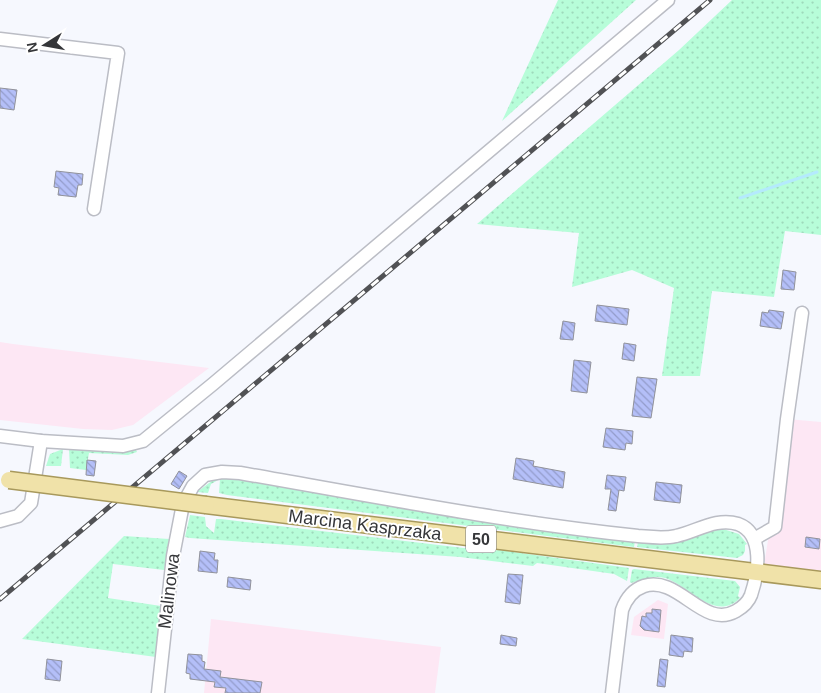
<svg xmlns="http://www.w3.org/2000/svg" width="821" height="693" font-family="Helvetica,sans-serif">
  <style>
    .commercial { fill: #fde7f4 }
    .grass { fill: url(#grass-dots) }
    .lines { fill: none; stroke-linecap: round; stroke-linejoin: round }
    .stream { stroke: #b4eafd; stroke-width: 3 }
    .building { fill: url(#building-back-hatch); stroke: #91929a }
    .minor-casing { stroke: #bbbdc5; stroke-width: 15 }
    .major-casing { stroke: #a8995c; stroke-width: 19 }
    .minor { stroke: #fff; stroke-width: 12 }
    .major { stroke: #f0e2a9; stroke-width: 16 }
    .rail-casing { stroke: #515255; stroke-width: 5 }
    .rail { stroke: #fff; stroke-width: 3; stroke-dasharray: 9; stroke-linecap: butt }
    .major-bridge-casing { stroke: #a8995c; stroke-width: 19; stroke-linecap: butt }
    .major-bridge { stroke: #f0e2a9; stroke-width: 16 }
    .labels { text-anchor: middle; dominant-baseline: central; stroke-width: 4; stroke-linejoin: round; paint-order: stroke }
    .shield { fill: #fff; stroke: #727274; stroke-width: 1 }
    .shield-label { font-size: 16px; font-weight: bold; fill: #353639 }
    .street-label { font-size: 18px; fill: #353639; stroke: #fff }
  </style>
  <defs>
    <pattern id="grass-dots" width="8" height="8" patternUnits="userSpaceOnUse" patternTransform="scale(1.25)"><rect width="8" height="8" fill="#b7fdd9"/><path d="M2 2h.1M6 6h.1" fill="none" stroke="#9ed9bb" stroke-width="1.8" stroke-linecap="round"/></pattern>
    <pattern id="building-back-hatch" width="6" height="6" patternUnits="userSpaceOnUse" patternTransform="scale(1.25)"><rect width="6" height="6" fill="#b4bff8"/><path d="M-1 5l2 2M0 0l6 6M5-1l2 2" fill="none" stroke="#939cca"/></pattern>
  </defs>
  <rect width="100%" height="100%" fill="#f6f8fe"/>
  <!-- commercial -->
  <g class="commercial">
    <path d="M0 342 13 344 209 368 133 425 112 430 83 429 0 420Z"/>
    <path d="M787 419 821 422V580L763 572Z"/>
    <path d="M658 600 668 604 664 639 631 635 634 617Z"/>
    <path d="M211 619 441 647 435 693H204Z"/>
  </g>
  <!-- grass -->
  <g class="grass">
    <path d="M558 0H636L502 121Z"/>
    <path d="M732 0H821V235L785 231 774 297 712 291 700 376H662L674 288 632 270 572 287 579 233 477 224 679 50Z"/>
    <path d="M63 449 61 466H46L50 454Z"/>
    <path d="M69 449 120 453 136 450 137 452 128 455 89 453 86 470 70 468Z"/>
    <path d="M230 477 635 541 634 547 227 495 219 493 220 479 211 484 208 493 197 492 213 480Z"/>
    <path d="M190 515 205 517 206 526 214 533 216 519H221L489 551 499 550 629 568 627 581 614 574 537 563 533 566 460 557 190 538 185 537Z"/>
    <path d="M723 529 739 534 747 544 745 545V551L743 555 737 558 637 547 638 542Z"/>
    <path d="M124 536 169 539 164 570 113 564 108 598 161 606 156 657 22 639Z"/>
    <path d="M634 569 735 581 740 587 738 596 740 598C715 623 690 586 665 578 652 575 643 580 631 583L630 582 632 570Z"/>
  </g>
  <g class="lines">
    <!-- stream -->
    <path class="stream" d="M740 198 817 172"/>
  </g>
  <!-- building -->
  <g class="building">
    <path d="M0 88 17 90 14 110 0 108Z"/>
    <path d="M56 171 83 174 82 185H78L76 197 58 195 59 188 54 187Z"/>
    <path d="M783 270 796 272 794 290 781 289Z"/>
    <path d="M597 305 629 309 627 325 595 321Z"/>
    <path d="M769 310 784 312 781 329 760 326 762 312 768 313Z"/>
    <path d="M563 321 575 323 573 340 560 339Z"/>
    <path d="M624 343 636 345 634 361 622 359Z"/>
    <path d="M574 360 591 362 587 393 571 391Z"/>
    <path d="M637 377 657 379 651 418 632 416Z"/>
    <path d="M606 428 633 431 632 444 626 443 625 450 603 447Z"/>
    <path d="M516 458 534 461 533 466 565 472 563 488 513 479Z"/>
    <path d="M87 460 96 461 94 476 86 475Z"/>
    <path d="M179 471 187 476 179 489 171 484Z"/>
    <path d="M607 475 626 477 624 491 619 490 616 511 608 510 611 489H605Z"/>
    <path d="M656 482 682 485 680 503 654 500Z"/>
    <path d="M806 537 820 539 819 549 805 547Z"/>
    <path d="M200 551 215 553 214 560H218L217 573 198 571Z"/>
    <path d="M508 574 523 575 520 604 505 602Z"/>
    <path d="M228 577 251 580 250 590 227 587Z"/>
    <path d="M652 609 661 610 659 632 644 630 640 626 642 616 646 617V613H652Z"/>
    <path d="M501 635 517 638 516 646 500 644Z"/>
    <path d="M671 635 693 638 692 652 684 651 683 657 669 655Z"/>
    <path d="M188 654 202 655V661L205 662 204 669 221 671 220 677 262 682 260 693H225L226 688 214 687 215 682 190 679V674L186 673Z"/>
    <path d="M47 659 62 661 60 681 45 679Z"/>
    <path d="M660 659 668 660 665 687 657 686Z"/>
  </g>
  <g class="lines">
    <defs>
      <g id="minor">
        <path d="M0 39 118 53 94 209"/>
        <path d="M0 436 41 441 123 446 143 441 213 384 668 0"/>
        <path d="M0 521 18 516 31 503 41 441"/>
        <path d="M754 539 775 527 787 419 802 313"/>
        <path d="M158 693 173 556 183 504 193 486 205 475 222 472 240 473C372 496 504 522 638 536 651 537 663 539 676 536 696 532 716 517 738 524 765 534 758 574 751 595 748 603 743 607 736 611 703 630 679 575 644 586 632 590 626 599 622 610L612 693"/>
      </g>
      <path id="major" d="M206 505 821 580"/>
    </defs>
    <!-- minor casing -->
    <use href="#minor" class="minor-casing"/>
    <!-- major casing -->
    <use href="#major" class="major-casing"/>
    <!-- minor -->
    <use href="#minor" class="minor"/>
    <!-- major -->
    <use href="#major" class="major"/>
    <defs>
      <path id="rail" d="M0 599 710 0"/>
    </defs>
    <!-- rail casing -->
    <use href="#rail" class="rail-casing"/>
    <!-- rail -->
    <use href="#rail" class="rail"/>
    <defs>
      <path id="major-bridge" d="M9 480 206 505"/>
    </defs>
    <!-- major-bridge casing -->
    <use href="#major-bridge" class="major-bridge-casing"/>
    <!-- major-bridge -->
    <use href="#major-bridge" class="major-bridge"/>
  </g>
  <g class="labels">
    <!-- shield labels -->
    <rect class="shield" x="466" y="525.5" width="30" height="27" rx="4"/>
    <g class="shield-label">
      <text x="481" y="539">50</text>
    </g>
    <!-- street labels -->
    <g class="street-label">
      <text transform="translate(365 525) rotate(7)">Marcina Kasprzaka</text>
      <text transform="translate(169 591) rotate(-83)">Malinowa</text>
    </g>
  </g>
  <!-- north arrow -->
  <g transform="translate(45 45) rotate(259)" stroke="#ffffff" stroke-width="4" paint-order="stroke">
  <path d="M0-4L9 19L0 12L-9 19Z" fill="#353639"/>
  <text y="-8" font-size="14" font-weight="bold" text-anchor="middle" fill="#353639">N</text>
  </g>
</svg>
